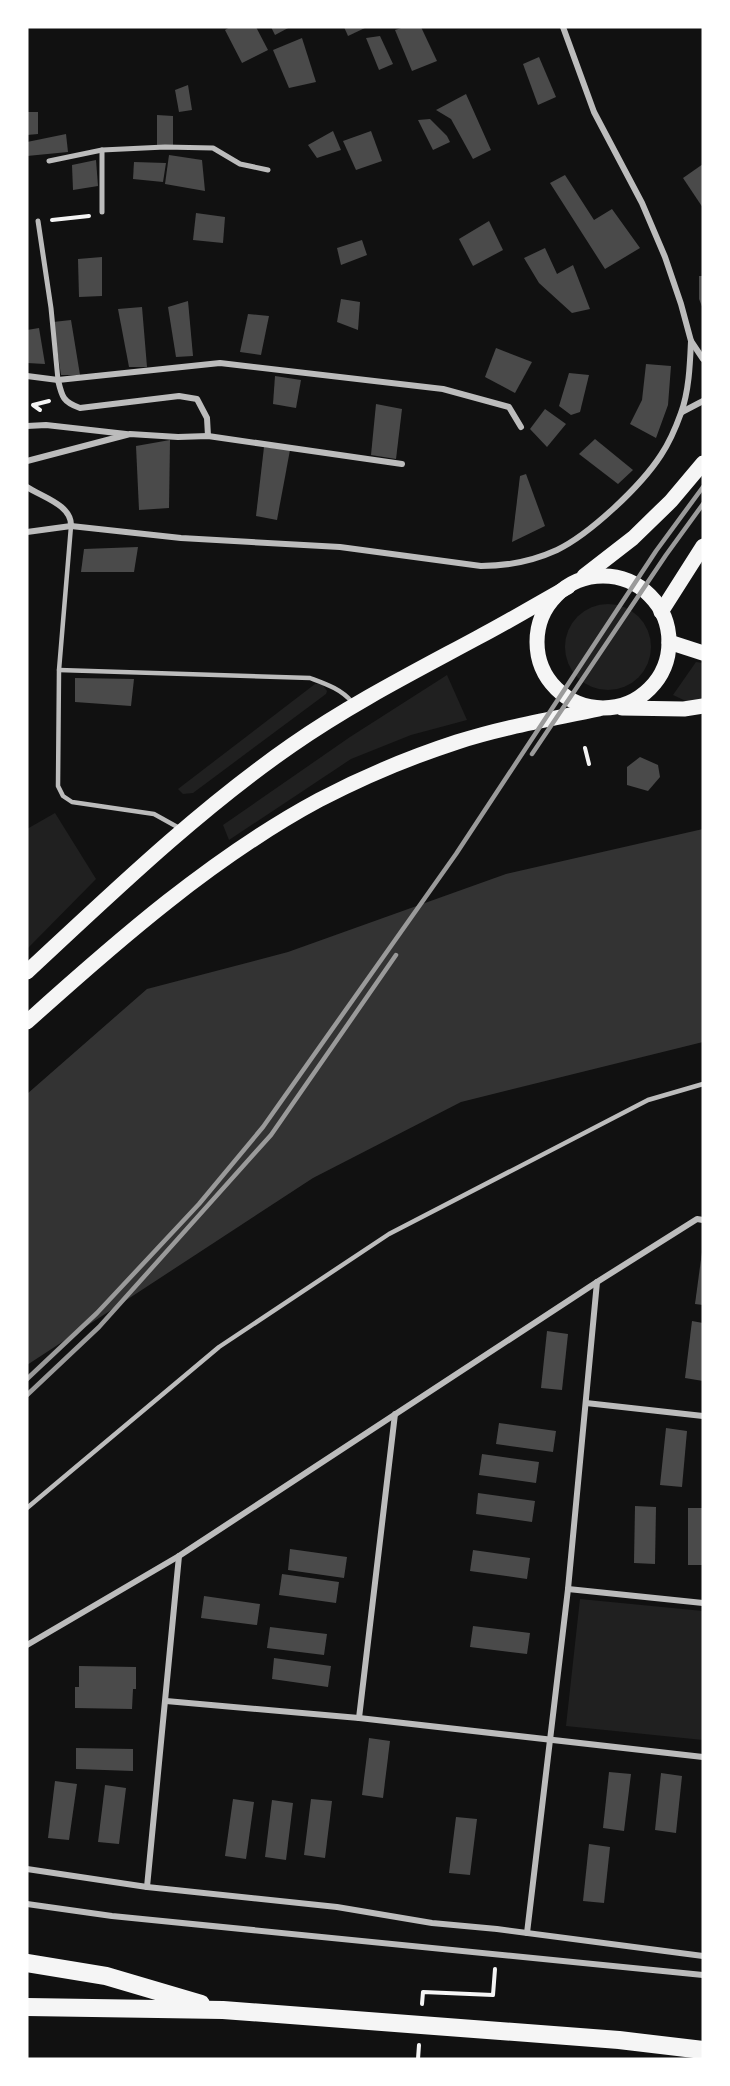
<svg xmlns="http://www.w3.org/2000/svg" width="730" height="2086" font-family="Inter,sans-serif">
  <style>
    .green { fill: #202020 }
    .water { fill: #333 }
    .building { fill: #4a4a4a }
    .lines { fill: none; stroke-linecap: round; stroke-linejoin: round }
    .path { stroke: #f5f5f5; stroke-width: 4 }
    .service { stroke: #bcbcbc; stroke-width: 4.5 }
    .pedestrian { stroke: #bcbcbc; stroke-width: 5 }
    .minor { stroke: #bcbcbc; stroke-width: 6 }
    .primary { stroke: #f5f5f5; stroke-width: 15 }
    .motorway { stroke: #f5f5f5; stroke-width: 18 }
    .rail { stroke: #9a9a9a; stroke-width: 4.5 }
  </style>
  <rect width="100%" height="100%" fill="#111"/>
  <!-- green -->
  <g class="green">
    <circle cx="608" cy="647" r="43"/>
    <path d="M696 662 703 663V700L688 702 673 695Z"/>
    <path d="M447 675 467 720 411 735 351 759 229 840 223 825 350 737Z"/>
    <path d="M315 684H322L327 691 326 694 193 793 183 794 178 789Z"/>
    <path d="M55 813 96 879 27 949V829Z"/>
    <path d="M580 1599 703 1611V1740L566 1726Z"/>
  </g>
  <!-- water -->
  <path class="water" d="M703 829V1042L461 1102 313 1178 27 1365V1094L147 989 288 952 506 874Z"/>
  <!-- building -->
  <g class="building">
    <path d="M230 27H256L268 50 242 63 225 30Z"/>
    <path d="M271 27H290L275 35Z"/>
    <path d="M344 27H367L348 36Z"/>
    <path d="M404 27H421L437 61 412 71 395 30Z"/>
    <path d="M380 36 393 64 379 70 366 38Z"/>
    <path d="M302 38 316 82 289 88 273 50Z"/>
    <path d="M539 57 556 97 538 105 523 64Z"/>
    <path d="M188 85 192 110 179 112 175 90Z"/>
    <path d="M466 94 491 150 473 159 451 119 436 110Z"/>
    <path d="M27 112H38V134L27 135Z"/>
    <path d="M157 115 173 116V146H157Z"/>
    <path d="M430 119 447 136 450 142 433 150 418 120Z"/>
    <path d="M333 131 341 150 317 158 308 145Z"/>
    <path d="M371 131 382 161 356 170 343 141Z"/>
    <path d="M66 134 68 152 27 156V142Z"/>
    <path d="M169 155 202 160 205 191 165 184Z"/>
    <path d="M96 160 98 186 73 190 72 165Z"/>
    <path d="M134 162 166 163 163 182 133 179Z"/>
    <path d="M703 164V208L683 178Z"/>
    <path d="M565 175 594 220 612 209 640 248 605 269 550 183Z"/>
    <path d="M196 213 225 217 223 243 193 240Z"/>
    <path d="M489 221 503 250 473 266 459 239Z"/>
    <path d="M362 240 367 255 341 265 337 248Z"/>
    <path d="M545 248 557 274 573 265 590 309 572 313 539 283 524 258Z"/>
    <path d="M102 257V296L79 297 78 259Z"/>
    <path d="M699 276H703V309L699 299Z"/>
    <path d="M341 299 360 302 358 330 337 322Z"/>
    <path d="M188 301 193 356 176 357 168 307Z"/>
    <path d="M142 307 147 367H129L118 309Z"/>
    <path d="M248 314 269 316 261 355 240 352Z"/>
    <path d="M71 320 80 375H61L53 322Z"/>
    <path d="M39 328 45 364 27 363V330Z"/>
    <path d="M496 348 532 362 515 393 485 377Z"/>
    <path d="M646 364 671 366 668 405 656 438 630 424 642 400Z"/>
    <path d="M569 373 589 375 580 412 571 415 559 406Z"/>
    <path d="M275 376 301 380 296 408 273 404Z"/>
    <path d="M376 404 402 409 396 459 371 455Z"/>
    <path d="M545 409 566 424 547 447 530 429Z"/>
    <path d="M595 439 633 470 618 484 579 454Z"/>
    <path d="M170 440 169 508 139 510 136 446Z"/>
    <path d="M264 447 290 450 277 520 256 516Z"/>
    <path d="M526 474 545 526 512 542 520 476Z"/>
    <path d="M138 547 134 572H81L84 549Z"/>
    <path d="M75 678 134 679 131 706 75 702Z"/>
    <path d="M640 757 658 765 660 777 648 791 627 785V767Z"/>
    <path d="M702 1252H703V1305L695 1304Z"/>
    <path d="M692 1321 703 1323V1381L685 1378Z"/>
    <path d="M547 1331 568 1334 562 1390 541 1388Z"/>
    <path d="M499 1423 556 1431 553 1452 496 1444Z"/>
    <path d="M666 1428 687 1431 682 1487 660 1485Z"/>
    <path d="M482 1454 539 1462 536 1483 479 1475Z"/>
    <path d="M478 1493 535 1501 532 1522 476 1514Z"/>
    <path d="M635 1506 656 1507 655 1564 634 1563Z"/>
    <rect x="688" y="1508" width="15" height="57"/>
    <path d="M290 1549 347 1557 344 1578 288 1570Z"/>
    <path d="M473 1550 530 1558 527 1579 470 1571Z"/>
    <path d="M282 1574 339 1582 336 1603 279 1595Z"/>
    <path d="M204 1596 260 1604 257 1625 201 1618Z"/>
    <path d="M473 1626 530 1633 527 1654 470 1647Z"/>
    <path d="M270 1627 327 1634 324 1655 267 1648Z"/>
    <path d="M274 1658 331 1666 328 1687 272 1679Z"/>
    <path d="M79 1666 136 1667V1689H133L132 1709 75 1708V1687H79Z"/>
    <path d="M369 1738 390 1741 383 1798 362 1795Z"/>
    <path d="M76 1748 133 1749V1771L76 1769Z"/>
    <path d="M609 1772 631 1774 624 1831 603 1828Z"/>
    <path d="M661 1773 682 1776 676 1833 655 1830Z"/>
    <path d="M55 1781 77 1784 69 1840 48 1838Z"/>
    <path d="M105 1785 126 1788 119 1844 98 1842Z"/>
    <path d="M233 1799 254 1802 246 1859 225 1856Z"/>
    <path d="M311 1799 332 1801 325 1858 304 1855Z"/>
    <path d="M272 1800 293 1803 286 1860 265 1857Z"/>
    <path d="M456 1817 477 1819 470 1875 449 1873Z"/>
    <path d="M589 1844 610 1847 604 1903 583 1901Z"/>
  </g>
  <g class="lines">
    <!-- path -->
    <g class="path">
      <path d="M52 220 89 216"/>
      <path d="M40 410 33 405 49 401"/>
      <path d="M585 748 589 764"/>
      <path d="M422 2004 423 1992 493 1995 495 1969"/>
      <path d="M418 2059 419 2045"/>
    </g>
    <!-- service -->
    <g class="service">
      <path d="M71 526 59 670 58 786 63 796 72 802 154 814 181 829"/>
      <path d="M59 670 310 678C326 684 341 689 352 702"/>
      <path d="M27 1508 219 1347 389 1234 648 1100 703 1084"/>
    </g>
    <!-- pedestrian -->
    <g class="pedestrian">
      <path d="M49 161 102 150 165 147 213 148 240 164 268 170"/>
      <path d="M102 212V150"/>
      <path d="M38 221 51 308 58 380"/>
    </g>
    <!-- minor -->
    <g class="minor">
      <path d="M563 27 594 112 642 203 665 257 681 304 691 341 703 359"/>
      <path d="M27 376 58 380 220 363 443 389 509 407 521 427"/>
      <path d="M58 380C62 397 63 402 80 408L179 396 197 399 207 418 208 436"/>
      <path d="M682 412 703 401"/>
      <path d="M27 426 46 425 126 434"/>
      <path d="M27 461 130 434 178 437 208 436 402 464"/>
      <path d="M27 487C42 497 72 505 71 526"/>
      <path d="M27 532 71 526 181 538 340 547 481 566C506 566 533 561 557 550 590 534 641 486 661 455 669 443 676 427 681 413 689 391 690 364 691 341"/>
      <path d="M586 1403 703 1416"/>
      <path d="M568 1589 703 1603"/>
      <path d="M27 1645 179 1556 597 1282 697 1219 703 1220"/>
      <path d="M166 1701 359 1718 703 1757"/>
      <path d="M359 1718 395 1414"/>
      <path d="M27 1869 147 1887 337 1907 432 1923 497 1929 703 1956"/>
      <path d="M147 1887 179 1556"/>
      <path d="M27 1904 112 1916 703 1975"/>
      <path d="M527 1933 568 1589 597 1282"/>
    </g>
    <!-- primary -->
    <g class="primary">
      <path d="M584 576 633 538 671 501 703 463"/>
      <circle cx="603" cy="642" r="66"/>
      <path d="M661 612 703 546"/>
      <path d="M669 642 703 653"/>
      <path d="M622 708 684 709 703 706"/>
      <path d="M27 972C112 893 197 811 292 745 351 704 414 672 477 638 508 622 537 604 568 587"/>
      <path d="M27 1022C117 941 213 857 319 800 363 777 411 757 457 742 503 727 552 719 599 709"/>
    </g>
    <!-- motorway -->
    <g class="motorway">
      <path d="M27 1963 106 1976 201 2004"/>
      <path d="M27 2007 223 2010 619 2040 703 2050"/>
    </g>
    <!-- rail -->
    <g class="rail">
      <path d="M532 754 666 555 703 504"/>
      <path d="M27 1379 97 1313 199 1204 263 1127 456 854 656 551 703 487"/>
      <path d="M27 1395 99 1327 271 1135 396 955"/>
    </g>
  </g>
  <!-- border -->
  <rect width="730" height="2086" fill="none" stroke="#ffffff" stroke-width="57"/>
</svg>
